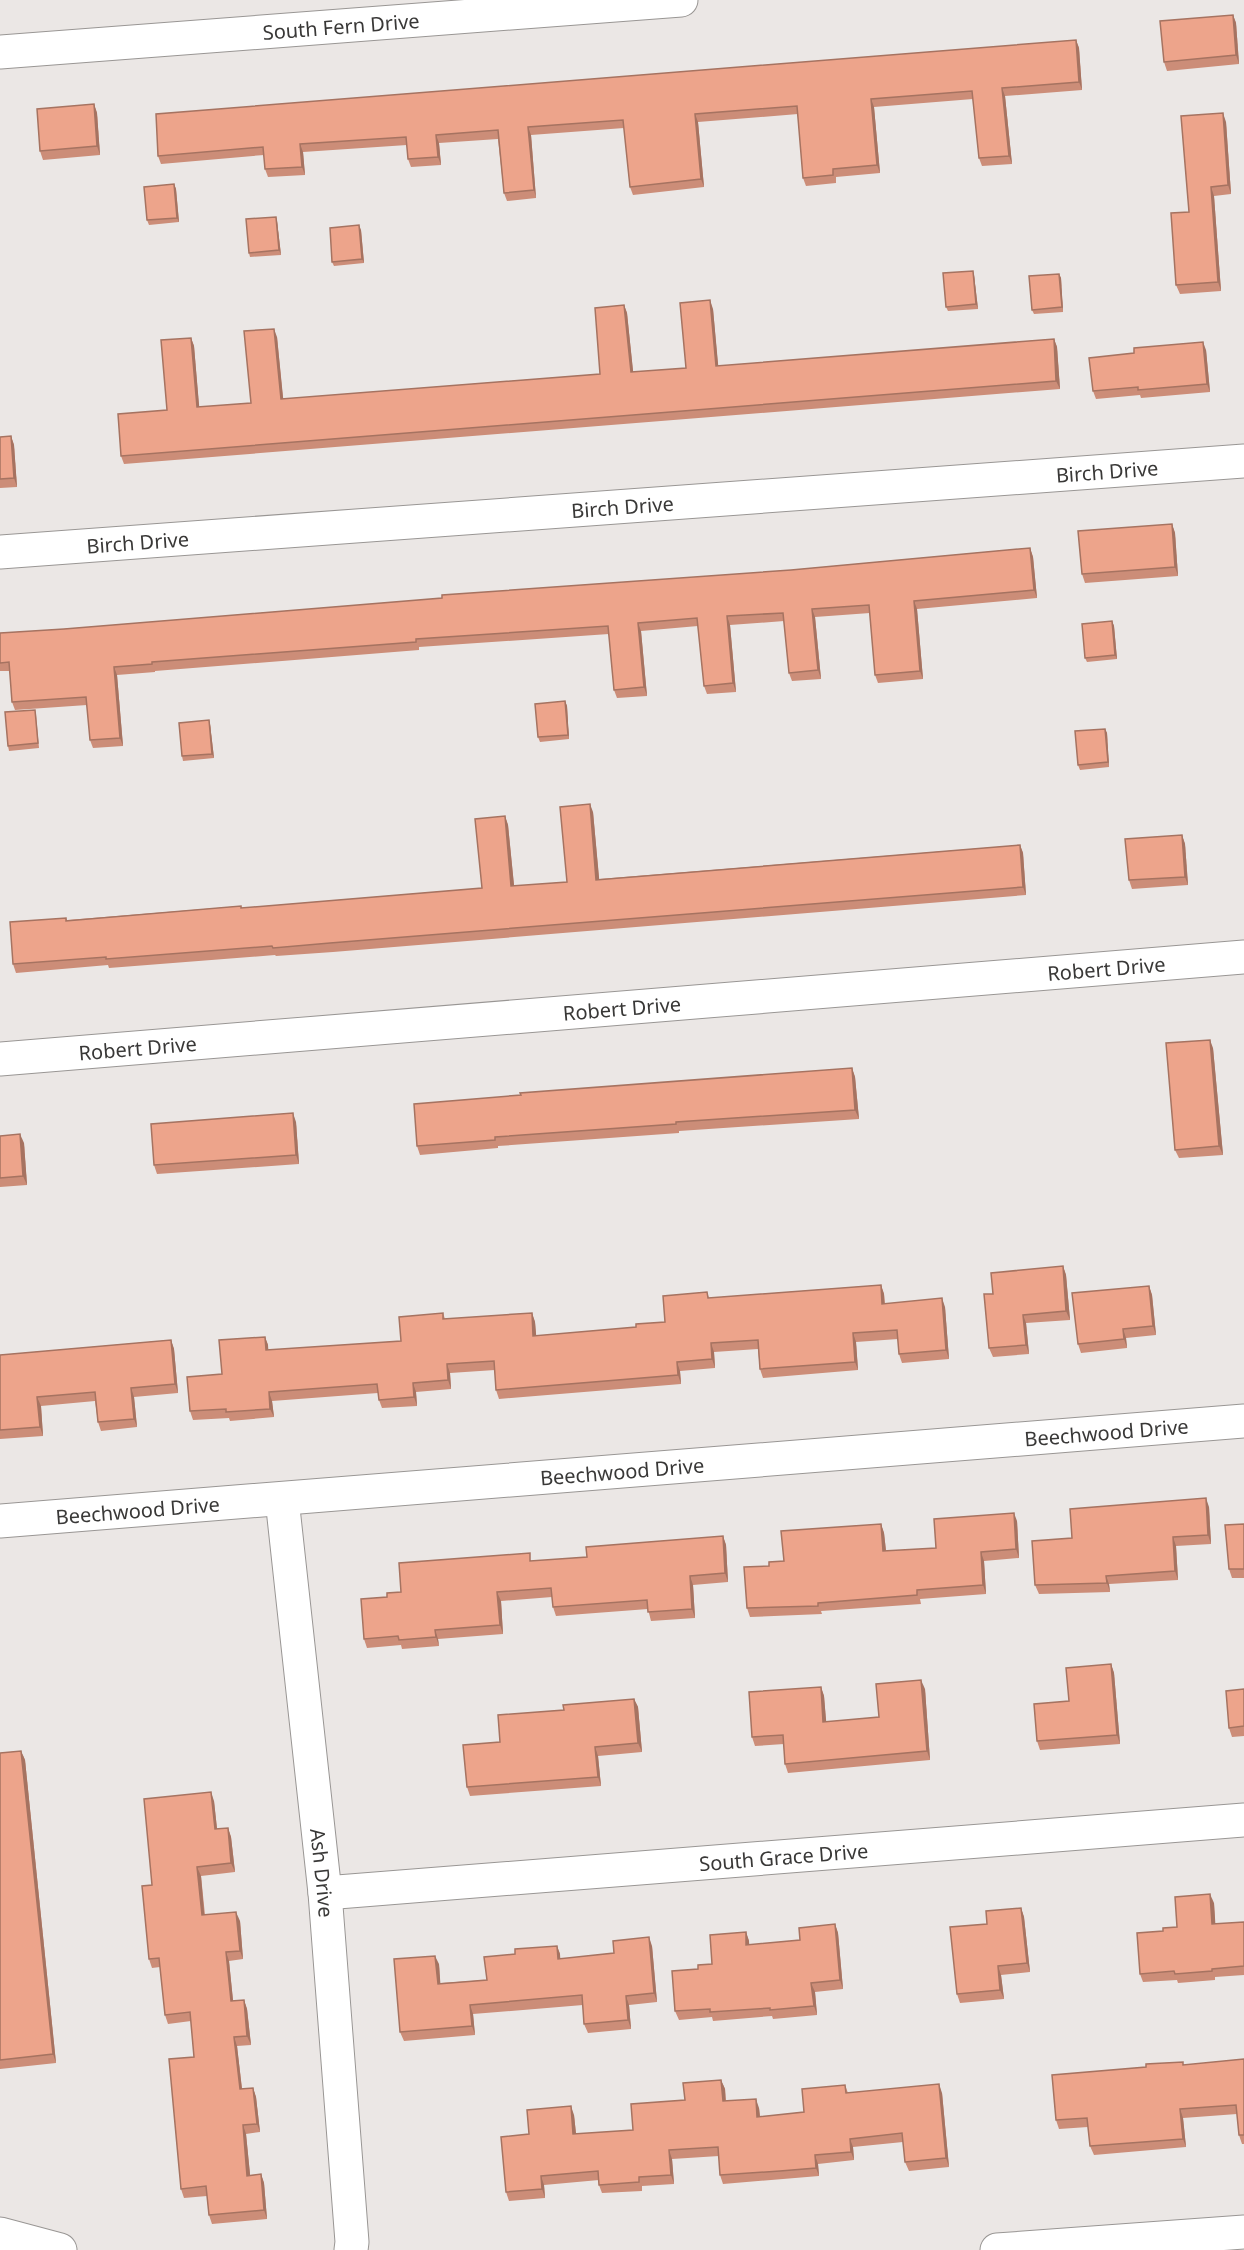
<svg xmlns="http://www.w3.org/2000/svg" width="1244" height="2250" font-family="'Noto Sans',sans-serif">
  <style>
    .lines { fill: none; stroke-linecap: round; stroke-linejoin: round }
    .minor-casing { stroke: #999694; stroke-width: 35 }
    .minor { stroke: #fff; stroke-width: 33 }
    .wall { fill: #cc8d78 }
    .shaded-wall { fill: #a67361 }
    .building { fill: #eda48b; stroke: #a67361; stroke-width: 1.5 }
    .labels { text-anchor: middle; dominant-baseline: central; stroke-width: 4.5; stroke-linejoin: round; paint-order: stroke }
    .street-label { font-size: 20px; fill: #393837; stroke: #f8f4f2 }
  </style>
  <rect width="100%" height="100%" fill="#ebe7e5"/>
  <g class="lines">
    <defs>
      <g id="minor">
        <path id="s1" d="M0 52 681 0"/>
        <path id="s2" d="M0 552 1244 461"/>
        <path id="s3" d="M0 1059 1244 957"/>
        <path id="s4" d="M282 1499 325 1893 352 2242 351 2250"/>
        <path id="s5" d="M0 1521 1244 1421"/>
        <path id="s6" d="M325 1893 1244 1820"/>
        <path d="M0 2234 60 2250"/>
        <path d="M997 2250 1244 2232"/>
      </g>
    </defs>
    <!-- minor casing -->
    <use href="#minor" class="minor-casing"/>
    <!-- minor -->
    <use href="#minor" class="minor"/>
  </g>
  <!-- wall -->
  <g class="wall">
    <path d="M1233 15 1236 23 1239 64 1167 71 1164 62Z"/>
    <path d="M1076 40 1079 48 1082 90 1005 96 1012 164 982 166 979 158 973 99 874 107 880 173 836 177V183L806 186 803 178 798 114 698 122 704 187 633 195 630 187 624 128 531 135 536 198 507 201 504 193 498 139 439 143 441 165 411 167 408 159 407 145 303 152 305 175 268 177 265 169 264 155 161 164 158 156Z"/>
    <path d="M94 104 97 113 100 155 43 160 40 151Z"/>
    <path d="M1226 122 1231 194 1214 196 1221 291 1180 294 1176 285 1189 212Z"/>
    <path d="M174 184 176 189 179 222 149 225 147 220Z"/>
    <path d="M276 217 277 221 281 255 250 257 249 253Z"/>
    <path d="M361 230 364 263 334 266 332 262Z"/>
    <path d="M1059 274 1061 278 1063 312 1034 314 1032 310Z"/>
    <path d="M974 275 978 309 948 311 946 307Z"/>
    <path d="M624 305 627 313 633 372 686 368 713 309 718 366 1054 339 1057 347 1060 389 124 464 121 456 167 410 191 338 194 346 199 407 251 403 277 337 283 399 600 374Z"/>
    <path d="M1206 350 1210 392 1141 398 1140 395 1096 399 1093 391Z"/>
    <path d="M11 436 14 445 17 487 0 488V437Z"/>
    <path d="M1172 524 1175 533 1178 576 1085 583 1082 574Z"/>
    <path d="M1030 548 1033 557 1037 598 917 609 923 679 878 683 875 675 870 613 815 617 821 679 792 681 789 673 784 621 730 625 736 692 707 694 704 686 698 626 641 631 647 696 617 698 614 690 609 634 419 647V650L155 671V672L117 675 123 746 93 748 90 740 87 705 15 710 12 702 10 671H0V633L64 629 791 570Z"/>
    <path d="M1112 621 1114 626 1117 659 1087 662 1085 658Z"/>
    <path d="M565 701 567 706 569 739 540 742 538 737Z"/>
    <path d="M35 710 36 714 39 748 9 751 8 746Z"/>
    <path d="M209 720 210 724 214 758 183 761 182 756Z"/>
    <path d="M1105 729 1107 733 1109 767 1080 770 1078 765Z"/>
    <path d="M593 812 599 879 1020 845 1023 853 1026 895 333 952 276 956 275 955 109 968 108 965 16 973 13 964 66 918 67 920 241 906 242 908 482 888 505 816 508 825 514 886 567 882Z"/>
    <path d="M1182 835 1185 844 1188 885 1132 889 1129 880Z"/>
    <path d="M1213 1048 1223 1155 1179 1158 1175 1150Z"/>
    <path d="M852 1068 855 1077 859 1119 679 1131V1133L498 1146V1148L420 1155 417 1146Z"/>
    <path d="M296 1122 299 1164 157 1174 154 1165Z"/>
    <path d="M0 1136 24 1143 27 1185 0 1187Z"/>
    <path d="M1063 1266 1066 1275 1070 1320 1026 1323 1029 1354 993 1357 989 1348 993 1294Z"/>
    <path d="M881 1285 884 1294 885 1304 945 1307 949 1359 902 1363 899 1354 898 1339 856 1342 858 1370 763 1378 760 1369 758 1349 714 1352 715 1368 680 1371 681 1384 499 1399 496 1390 495 1370 450 1373 451 1389 416 1392 417 1406 382 1408 379 1400 378 1393 272 1401 274 1417 230 1421 229 1418 193 1420 190 1411 222 1374 265 1337 268 1345V1350L401 1341 443 1313 445 1319 532 1313 535 1322 536 1336 636 1327 665 1322 707 1292 709 1298Z"/>
    <path d="M1149 1286 1152 1295 1156 1335 1126 1338 1127 1348 1081 1353 1078 1344Z"/>
    <path d="M171 1340 174 1349 178 1393 134 1397 137 1427 101 1431 98 1422 95 1401 41 1406 43 1436 0 1439V1355Z"/>
    <path d="M1209 1507 1211 1544 1176 1546 1178 1580 1109 1584 1110 1592 1039 1594 1035 1585 1072 1538Z"/>
    <path d="M1017 1521 1019 1558 984 1561 986 1594 920 1599 921 1604 821 1611 822 1614 750 1617 747 1608 769 1566 881 1524 884 1533 886 1551 936 1548Z"/>
    <path d="M1244 1524V1578H1232L1229 1569Z"/>
    <path d="M723 1536 726 1545 728 1582 693 1585 695 1618 651 1621 648 1609 556 1616 553 1607 552 1597 501 1601 503 1634 438 1639 439 1646 402 1649 401 1645 367 1648 364 1639 387 1597 401 1592 533 1561 587 1557Z"/>
    <path d="M1111 1664 1114 1673 1120 1744 1040 1750 1037 1741 1069 1701Z"/>
    <path d="M821 1687 824 1696 826 1722 879 1717 925 1689 930 1760 788 1773 785 1764 784 1744 755 1746 752 1737Z"/>
    <path d="M1244 1689V1736L1232 1737 1229 1728Z"/>
    <path d="M634 1699 638 1707 642 1752 598 1756 601 1786 470 1796 467 1787 500 1742 564 1710Z"/>
    <path d="M21 1751 25 1760 56 2063 0 2069V1753Z"/>
    <path d="M214 1801 217 1829 228 1828 231 1837 235 1872 201 1876 205 1915 240 1921 243 1959 229 1961 233 2001 244 2000 247 2009 251 2045 237 2046 242 2089 253 2088 256 2097 260 2132 246 2134 250 2175 261 2174 264 2183 267 2219 212 2224 209 2215 207 2196 184 2198 181 2189 194 2057 191 2021 168 2024 165 2015 160 1967 152 1968 149 1959 152 1885Z"/>
    <path d="M1214 1903 1215 1924 1244 1922V1975L1215 1977V1980L1178 1983 1177 1980 1143 1982 1140 1974 1163 1931 1177 1927Z"/>
    <path d="M1021 1908 1024 1917 1030 1972 1001 1975 1004 1999 960 2003 957 1994 987 1924Z"/>
    <path d="M835 1924 838 1933 843 1989 815 1992 817 2015 773 2019 772 2016 713 2021 712 2017 679 2020 675 2011 698 1969 712 1964 746 1932 749 1941V1945L800 1940Z"/>
    <path d="M557 1946 560 1954V1959L614 1953 652 1946 657 2002 629 2005 631 2029 588 2033 584 2024 583 2005 473 2014 475 2035 404 2041 400 2032 439 1964 440 1983 487 1980 515 1954Z"/>
    <path d="M1244 2059V2144H1242L1239 2135 1237 2114 1183 2118 1186 2147 1094 2155 1090 2146 1088 2127 1059 2129 1056 2120 1184 2065Z"/>
    <path d="M721 2080 725 2089 726 2101 759 2108 760 2117 804 2112 845 2085 848 2093H942L949 2167 909 2171 905 2162 903 2142 853 2147 854 2160 818 2164 819 2176 723 2184 720 2175 719 2156 672 2159 674 2184 642 2186V2191L602 2193 599 2185V2180L544 2185 545 2198 509 2201 506 2192 529 2134 574 2115 576 2134 633 2130Z"/>
  </g>
  <!-- shaded-wall -->
  <g class="shaded-wall">
    <path d="M1233 15 1236 23 1239 64 1236 55Z"/>
    <path d="M1076 40 1079 48 1082 90 1079 82Z"/>
    <path d="M1002 88 1005 96 1012 164 1009 156Z"/>
    <path d="M871 99 874 107 880 173 877 165Z"/>
    <path d="M94 104 97 113 100 155 97 146Z"/>
    <path d="M1223 113 1226 122 1231 194 1228 185Z"/>
    <path d="M695 114 698 122 704 187 701 179Z"/>
    <path d="M528 127 531 135 536 198 534 190Z"/>
    <path d="M436 135 439 143 441 165 438 157Z"/>
    <path d="M300 144 303 152 305 175 302 167Z"/>
    <path d="M174 184 176 189 179 222 177 218Z"/>
    <path d="M1211 187 1214 196 1221 291 1218 282Z"/>
    <path d="M276 217 277 221 281 255 279 250Z"/>
    <path d="M359 225 361 230 364 263 362 259Z"/>
    <path d="M973 271 974 275 978 309 976 304Z"/>
    <path d="M1059 274 1061 278 1063 312 1062 307Z"/>
    <path d="M710 300 713 309 719 374 716 366Z"/>
    <path d="M624 305 627 313 634 380 631 372Z"/>
    <path d="M274 329 277 337 284 407 281 399Z"/>
    <path d="M191 338 194 346 200 416 197 407Z"/>
    <path d="M1054 339 1057 347 1060 389 1056 381Z"/>
    <path d="M1203 342 1206 350 1210 392 1207 384Z"/>
    <path d="M11 436 14 445 17 487 14 478Z"/>
    <path d="M1172 524 1175 533 1178 576 1175 567Z"/>
    <path d="M1030 548 1033 557 1037 598 1034 590Z"/>
    <path d="M914 601 917 609 923 679 920 671Z"/>
    <path d="M812 609 815 617 821 679 818 670Z"/>
    <path d="M727 616 730 625 736 692 733 683Z"/>
    <path d="M1112 621 1114 626 1117 659 1115 655Z"/>
    <path d="M638 623 641 631 647 696 644 687Z"/>
    <path d="M114 667 117 675 123 746 120 738Z"/>
    <path d="M565 701 567 706 569 739 568 735Z"/>
    <path d="M209 720 210 724 214 758 212 754Z"/>
    <path d="M1105 729 1107 733 1109 767 1108 762Z"/>
    <path d="M590 804 593 812 600 888 596 880Z"/>
    <path d="M505 816 508 825 515 895 511 886Z"/>
    <path d="M1182 835 1185 844 1188 885 1185 877Z"/>
    <path d="M1020 845 1023 853 1026 895 1023 887Z"/>
    <path d="M1210 1040 1213 1048 1223 1155 1219 1146Z"/>
    <path d="M852 1068 855 1077 859 1119 855 1110Z"/>
    <path d="M293 1113 296 1122 299 1164 296 1155Z"/>
    <path d="M20 1134 24 1143 27 1185 23 1176Z"/>
    <path d="M1063 1266 1066 1275 1070 1320 1066 1311Z"/>
    <path d="M881 1285 884 1294 885 1313 882 1304Z"/>
    <path d="M1149 1286 1152 1295 1156 1335 1153 1326Z"/>
    <path d="M942 1298 945 1307 949 1359 946 1350Z"/>
    <path d="M532 1313 535 1322 537 1345 533 1336Z"/>
    <path d="M1023 1315 1026 1323 1029 1354 1026 1345Z"/>
    <path d="M1123 1329 1126 1338 1127 1348 1124 1339Z"/>
    <path d="M853 1333 856 1342 858 1370 855 1362Z"/>
    <path d="M265 1337 268 1345 269 1359 266 1350Z"/>
    <path d="M171 1340 174 1349 178 1393 175 1384Z"/>
    <path d="M711 1343 714 1352 715 1368 712 1359Z"/>
    <path d="M677 1362 680 1371 681 1384 678 1375Z"/>
    <path d="M447 1364 450 1373 451 1389 448 1380Z"/>
    <path d="M413 1383 416 1392 417 1406 414 1397Z"/>
    <path d="M131 1388 134 1397 137 1427 134 1419Z"/>
    <path d="M269 1392 272 1401 274 1417 270 1409Z"/>
    <path d="M37 1397 41 1406 43 1436 40 1427Z"/>
    <path d="M1206 1498 1209 1507 1211 1544 1208 1535Z"/>
    <path d="M1014 1513 1017 1521 1019 1558 1016 1549Z"/>
    <path d="M881 1524 884 1533 887 1560 883 1551Z"/>
    <path d="M723 1536 726 1545 728 1582 725 1573Z"/>
    <path d="M1173 1537 1176 1546 1178 1580 1175 1571Z"/>
    <path d="M981 1552 984 1561 986 1594 983 1585Z"/>
    <path d="M690 1576 693 1585 695 1618 692 1609Z"/>
    <path d="M1106 1576 1109 1584 1110 1592 1107 1583Z"/>
    <path d="M497 1592 501 1601 503 1634 500 1625Z"/>
    <path d="M435 1630 438 1639 439 1646 436 1637Z"/>
    <path d="M1111 1664 1114 1673 1120 1744 1117 1735Z"/>
    <path d="M921 1680 925 1689 930 1760 927 1751Z"/>
    <path d="M821 1687 824 1696 827 1731 823 1722Z"/>
    <path d="M634 1699 638 1707 642 1752 638 1743Z"/>
    <path d="M595 1747 598 1756 601 1786 598 1777Z"/>
    <path d="M21 1751 25 1760 56 2063 53 2054Z"/>
    <path d="M211 1792 214 1801 218 1838 215 1829Z"/>
    <path d="M228 1828 231 1837 235 1872 231 1863Z"/>
    <path d="M197 1867 201 1876 205 1924 202 1915Z"/>
    <path d="M1210 1894 1214 1903 1216 1933 1212 1924Z"/>
    <path d="M1021 1908 1024 1917 1030 1972 1027 1963Z"/>
    <path d="M236 1912 240 1921 243 1959 240 1951Z"/>
    <path d="M835 1924 838 1933 843 1989 840 1980Z"/>
    <path d="M746 1932 749 1941 750 1954 746 1945Z"/>
    <path d="M649 1937 652 1946 657 2002 654 1993Z"/>
    <path d="M557 1946 560 1954 561 1968 558 1959Z"/>
    <path d="M226 1952 229 1961 234 2010 231 2001Z"/>
    <path d="M435 1956 439 1964 441 1992 438 1984Z"/>
    <path d="M998 1966 1001 1975 1004 1999 1000 1990Z"/>
    <path d="M811 1983 815 1992 817 2015 814 2006Z"/>
    <path d="M626 1996 629 2005 631 2029 628 2020Z"/>
    <path d="M244 2000 247 2009 251 2045 247 2036Z"/>
    <path d="M470 2005 473 2014 475 2035 472 2026Z"/>
    <path d="M234 2037 237 2046 243 2098 240 2089Z"/>
    <path d="M721 2080 725 2089 726 2110 723 2101Z"/>
    <path d="M939 2084 942 2093 949 2167 946 2158Z"/>
    <path d="M253 2088 256 2097 260 2132 257 2124Z"/>
    <path d="M756 2099 759 2108 761 2126 757 2117Z"/>
    <path d="M571 2106 574 2115 577 2143 573 2134Z"/>
    <path d="M1180 2109 1183 2118 1186 2147 1183 2139Z"/>
    <path d="M243 2125 246 2134 251 2184 247 2176Z"/>
    <path d="M850 2139 853 2147 854 2160 851 2152Z"/>
    <path d="M669 2150 672 2159 674 2184 671 2175Z"/>
    <path d="M815 2155 818 2164 819 2176 816 2168Z"/>
    <path d="M261 2174 264 2183 267 2219 264 2210Z"/>
    <path d="M541 2176 544 2185 545 2198 542 2189Z"/>
  </g>
  <!-- building -->
  <g class="building">
    <path d="M1233 15 1236 55 1164 62 1160 21Z"/>
    <path d="M1076 40 1079 82 1002 88 1009 156 979 158 972 91 871 99 877 165 833 169V175L803 178 797 106 695 114 701 179 630 187 623 120 528 127 534 190 504 193 498 130 436 135 438 157 408 159 406 137 300 144 302 167 265 169 263 147 158 156 156 114Z"/>
    <path d="M94 104 97 146 40 151 37 109Z"/>
    <path d="M1223 113 1228 185 1211 187 1218 282 1176 285 1171 213 1189 212 1181 116Z"/>
    <path d="M174 184 177 218 147 220 144 187Z"/>
    <path d="M276 217 279 250 249 253 246 219Z"/>
    <path d="M359 225 362 259 332 262 330 228Z"/>
    <path d="M973 271 976 304 946 307 943 273Z"/>
    <path d="M1059 274 1062 307 1032 310 1029 276Z"/>
    <path d="M710 300 716 366 1054 339 1056 381 121 456 118 414 167 410 161 340 191 338 197 407 251 403 244 331 274 329 281 399 600 374 595 308 624 305 631 372 686 368 680 303Z"/>
    <path d="M1203 342 1207 384 1138 390V387L1093 391 1089 358 1134 353V348Z"/>
    <path d="M11 436 14 478 0 479V437Z"/>
    <path d="M1172 524 1175 567 1082 574 1078 531Z"/>
    <path d="M1030 548 1034 590 914 601 920 671 875 675 869 605 812 609 818 670 789 673 783 613 727 616 733 683 704 686 697 618 638 623 644 687 614 690 608 626 416 639V642L152 662V664L114 667 120 738 90 740 86 697 12 702 9 662 0 663V633L64 629 442 598V595L791 570Z"/>
    <path d="M1112 621 1115 655 1085 658 1082 624Z"/>
    <path d="M565 701 568 735 538 737 535 704Z"/>
    <path d="M35 710 38 743 8 746 5 712Z"/>
    <path d="M209 720 212 754 182 756 179 723Z"/>
    <path d="M1105 729 1108 762 1078 765 1075 731Z"/>
    <path d="M590 804 596 880 1020 845 1023 887 330 943 273 948 272 946 106 959V957L13 964 10 922 66 918V921L241 906V908L482 888 475 819 505 816 511 886 567 882 560 807Z"/>
    <path d="M1182 835 1185 877 1129 880 1125 839Z"/>
    <path d="M1210 1040 1219 1146 1175 1150 1166 1043Z"/>
    <path d="M852 1068 855 1110 676 1122V1124L495 1137V1140L417 1146 414 1104 521 1095 520 1093Z"/>
    <path d="M293 1113 296 1155 154 1165 151 1124Z"/>
    <path d="M20 1134 23 1176 0 1178V1136Z"/>
    <path d="M1063 1266 1066 1311 1023 1315 1026 1345 989 1348 984 1294H993L991 1273Z"/>
    <path d="M881 1285 882 1304 942 1298 946 1350 899 1354 897 1330 853 1333 855 1362 760 1369 758 1340 711 1343 712 1359 677 1362 678 1375 496 1390 494 1361 447 1364 448 1380 413 1383 414 1397 379 1400 377 1384 269 1392 270 1409 226 1412V1409L190 1411 187 1377 222 1374 219 1340 265 1337 266 1350 401 1341 399 1317 443 1313V1319L532 1313 533 1336 636 1327V1324L665 1322 663 1296 707 1292 708 1298Z"/>
    <path d="M1149 1286 1153 1326 1123 1329 1124 1339 1078 1344 1072 1293Z"/>
    <path d="M171 1340 175 1384 131 1388 134 1419 98 1422 95 1392 37 1397 40 1427 0 1430V1355Z"/>
    <path d="M1206 1498 1208 1535 1173 1537 1175 1571 1106 1576 1107 1583 1035 1585 1032 1541 1072 1538 1070 1509Z"/>
    <path d="M1014 1513 1016 1549 981 1552 983 1585 917 1590V1595L818 1603V1606L747 1608 744 1567 769 1566V1562L784 1561 781 1531 881 1524 883 1551 936 1548 934 1519Z"/>
    <path d="M1244 1524V1569H1229L1225 1525Z"/>
    <path d="M723 1536 725 1573 690 1576 692 1609 648 1612 647 1600 553 1607 551 1588 497 1592 500 1625 435 1630 436 1637 399 1640 398 1636 364 1639 361 1599 387 1597V1593L401 1592 399 1563 530 1553V1561L587 1557 586 1547Z"/>
    <path d="M1111 1664 1117 1735 1037 1741 1034 1704 1069 1701 1066 1668Z"/>
    <path d="M921 1680 927 1751 785 1764 783 1735 752 1737 749 1692 821 1687 823 1722 879 1717 876 1684Z"/>
    <path d="M1244 1689V1726L1229 1728 1226 1691Z"/>
    <path d="M634 1699 638 1743 595 1747 598 1777 467 1787 463 1745 500 1742 498 1715 564 1710 563 1705Z"/>
    <path d="M21 1751 53 2054 0 2060V1753Z"/>
    <path d="M211 1792 215 1829 228 1828 231 1863 197 1867 202 1915 236 1912 240 1951 226 1952 231 2001 244 2000 247 2036 234 2037 240 2089 253 2088 257 2124 243 2125 247 2176 261 2174 264 2210 209 2215 206 2186 181 2189 169 2059 194 2057 190 2012 165 2015 159 1958 149 1959 142 1886 152 1885 144 1799Z"/>
    <path d="M1210 1894 1212 1924 1244 1922V1966L1212 1969V1971L1175 1974 1174 1971 1140 1974 1137 1933 1163 1931V1928L1177 1927 1175 1897Z"/>
    <path d="M1021 1908 1027 1963 998 1966 1000 1990 957 1994 950 1927 987 1924 986 1911Z"/>
    <path d="M835 1924 840 1980 811 1983 814 2006 770 2010V2008L710 2012V2009L675 2011 672 1971 698 1969V1965L712 1964 710 1935 746 1932V1945L800 1940 799 1928Z"/>
    <path d="M649 1937 654 1993 626 1996 628 2020 584 2024 582 1995 470 2005 472 2026 400 2032 394 1959 435 1956 438 1984 487 1980 484 1957 515 1954V1949L557 1946 558 1959 614 1953 613 1941Z"/>
    <path d="M1244 2059V2135H1239L1236 2105 1180 2109 1183 2139 1090 2146 1087 2118 1056 2120 1052 2075 1146 2067V2064L1183 2062V2065Z"/>
    <path d="M721 2080 723 2101 756 2099 757 2117 804 2112 802 2089 845 2085 846 2093 939 2084 946 2158 905 2162 902 2133 850 2139 851 2152 815 2155 816 2168 780 2171 720 2175 718 2147 669 2150 671 2175 639 2177V2182L599 2185 598 2171 541 2176 542 2189 506 2192 501 2137 529 2134 527 2110 571 2106 573 2134 633 2130 631 2104 685 2100 683 2083Z"/>
  </g>
  <g class="labels">
    <!-- street labels -->
    <g class="street-label">
      <text stroke="none"><textPath href="#s1" startOffset="342">South Fern Drive</textPath></text>
      <text stroke="none"><textPath href="#s2" startOffset="1110">Birch Drive</textPath></text>
      <text stroke="none"><textPath href="#s2" startOffset="624">Birch Drive</textPath></text>
      <text stroke="none"><textPath href="#s2" startOffset="138">Birch Drive</textPath></text>
      <text stroke="none"><textPath href="#s3" startOffset="1110">Robert Drive</textPath></text>
      <text stroke="none"><textPath href="#s3" startOffset="624">Robert Drive</textPath></text>
      <text stroke="none"><textPath href="#s3" startOffset="138">Robert Drive</textPath></text>
      <text stroke="none"><textPath href="#s5" startOffset="1110">Beechwood Drive</textPath></text>
      <text stroke="none"><textPath href="#s5" startOffset="624">Beechwood Drive</textPath></text>
      <text stroke="none"><textPath href="#s5" startOffset="138">Beechwood Drive</textPath></text>
      <text stroke="none"><textPath href="#s6" startOffset="460">South Grace Drive</textPath></text>
      <text stroke="none"><textPath href="#s4" startOffset="376">Ash Drive</textPath></text>
    </g>
  </g>
</svg>
